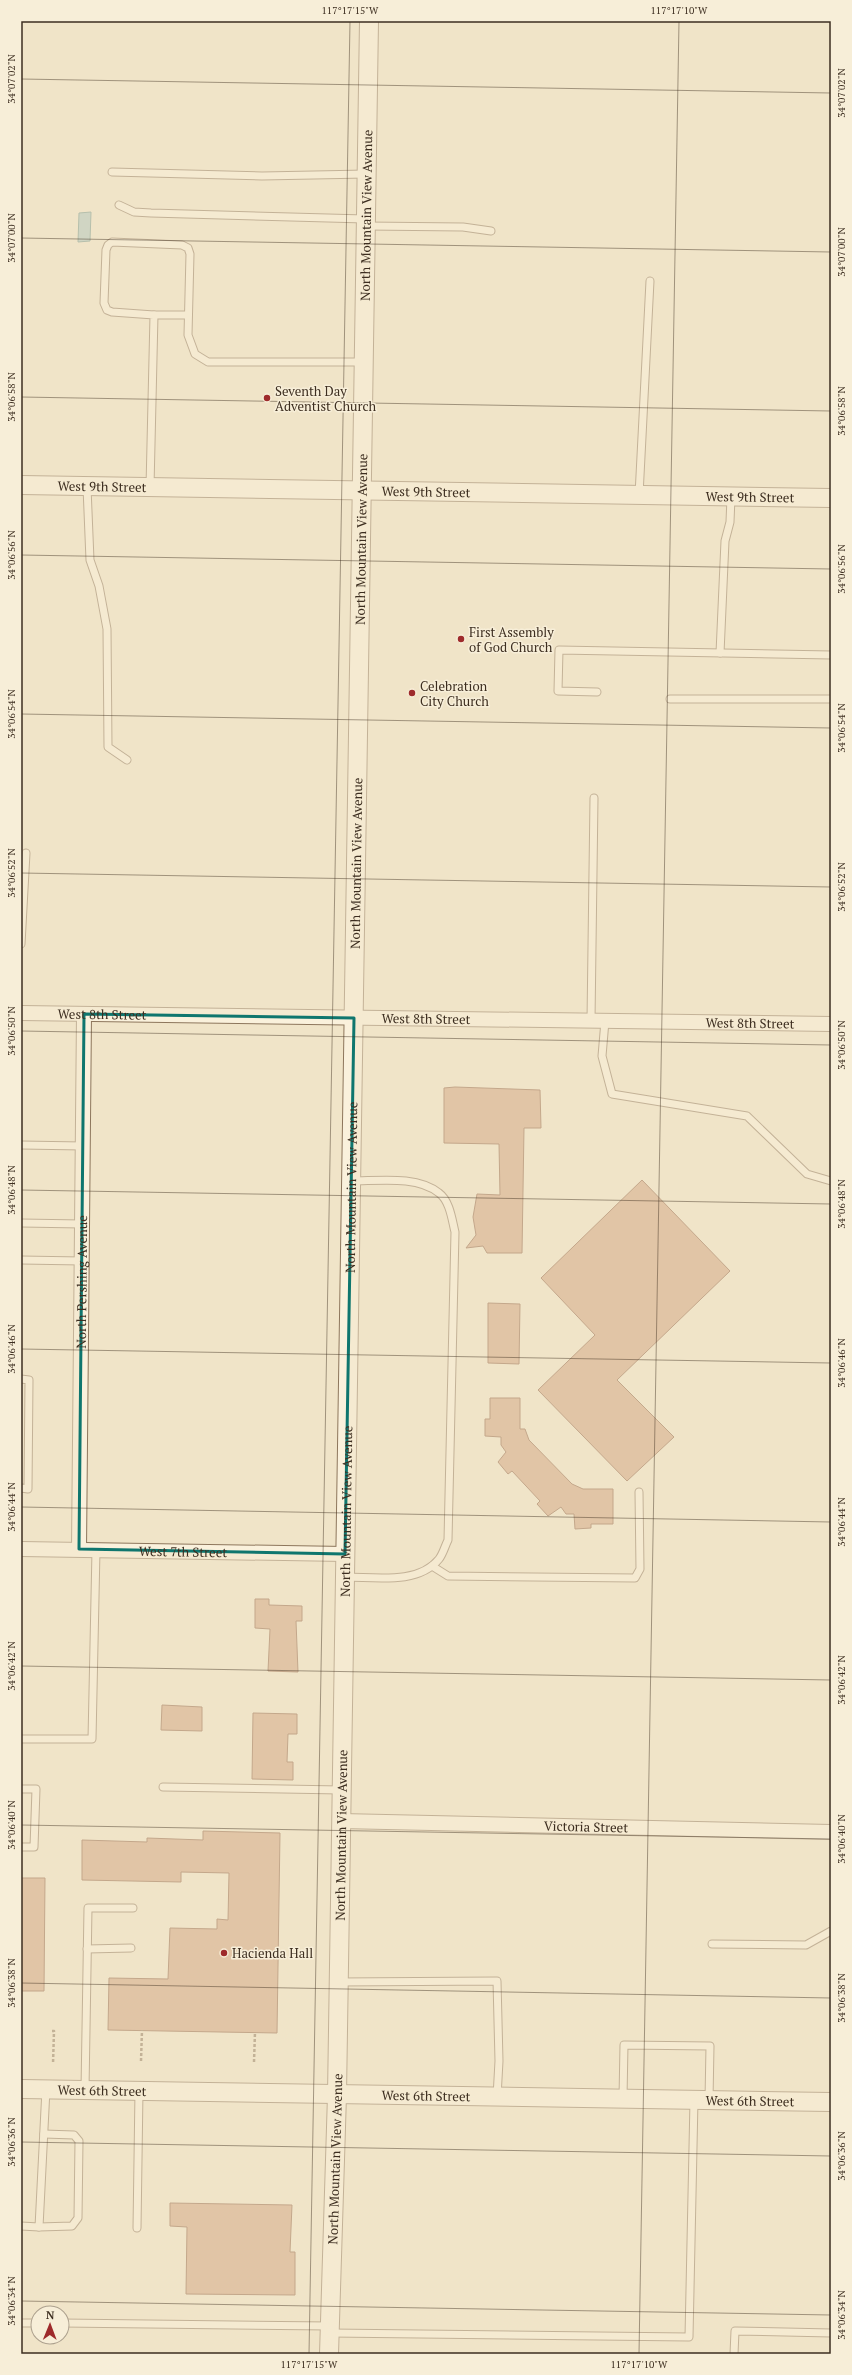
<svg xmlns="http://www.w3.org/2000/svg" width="852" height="2375" font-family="'PT Serif',serif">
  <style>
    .water { fill: #a9c4bc; stroke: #6f938a }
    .building { fill: #cf9f7d; stroke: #8d5f41 }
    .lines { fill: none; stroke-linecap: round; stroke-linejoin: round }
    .service-casing { stroke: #8d765c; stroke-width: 9 }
    .minor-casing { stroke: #8d765c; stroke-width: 16 }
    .tertiary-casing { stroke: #8d765c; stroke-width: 20 }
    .path { stroke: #8d765c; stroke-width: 2.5; stroke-dasharray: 3 2; stroke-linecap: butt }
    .service { stroke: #faf1dc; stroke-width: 7 }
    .minor { stroke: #faf1dc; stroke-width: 14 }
    .tertiary { stroke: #faf1dc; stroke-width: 18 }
    .marked { fill: none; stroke: #0f766e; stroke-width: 3; stroke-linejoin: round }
    .ticks { fill: none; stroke: #3d2e20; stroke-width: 1; stroke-opacity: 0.45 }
    .poi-dot { fill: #9e2a2b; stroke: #f7eed8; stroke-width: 1.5 }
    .labels { text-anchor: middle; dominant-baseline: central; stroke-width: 3; stroke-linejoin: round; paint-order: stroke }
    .street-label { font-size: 13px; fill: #3d2e20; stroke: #f7eed8 }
    .poi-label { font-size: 13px; fill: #3d2e20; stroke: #f7eed8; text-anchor: start }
    .neatline { fill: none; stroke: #3d2e20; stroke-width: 1.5 }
    .ticks-label { font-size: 10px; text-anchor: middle; fill: #3d2e20 }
  </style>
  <rect width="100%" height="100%" fill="#f0e4c8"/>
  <!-- water -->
  <path class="water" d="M91 212 90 241 78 242 79 213Z"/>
  <!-- building -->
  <g class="building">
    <path d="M455 1087 540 1090 541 1128H524L522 1253H487L483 1246 466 1248 476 1235 473 1217 477 1194 500 1195 499 1144 444 1143V1088Z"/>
    <path d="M642 1180 730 1271 617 1380 674 1437 627 1481 538 1390 595 1335 541 1278Z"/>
    <path d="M488 1303 520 1304 519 1364 488 1363Z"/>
    <path d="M490 1398H520V1429H525L529 1440 572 1484 583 1489H613V1524H591V1528L575 1529 574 1514H566L561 1507 548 1516 537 1504 540 1501 512 1471 508 1474 498 1462 506 1452 501 1445V1437L485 1436V1419H490Z"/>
    <path d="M255 1599H269V1605L302 1606V1621H296L298 1672 268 1671 270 1629 255 1628Z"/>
    <path d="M162 1705 202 1707V1731L161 1730Z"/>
    <path d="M253 1713 297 1714V1734H288L287 1762H293V1780L252 1779Z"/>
    <path d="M203 1831 280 1833 277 2033 108 2030 109 1978 168 1979 170 1928 217 1929V1919L228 1920 229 1873 181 1872V1882L82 1880V1840L147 1842V1838L203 1840Z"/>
    <path d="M21 1878H45L44 1991H21Z"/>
    <path d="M170 2203 292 2205 290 2252H295V2295L186 2294 187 2227 170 2226Z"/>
  </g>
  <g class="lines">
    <defs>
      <g id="service">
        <path d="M112 172 262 176 366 174"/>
        <path d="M119 205 134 212 151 213 365 219"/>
        <path d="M366 226 463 227 491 231"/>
        <path d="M154 315H187"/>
        <path d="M87 487 90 560 99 586 107 629 108 747 127 760"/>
        <path d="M150 487 154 315 112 312 107 310 104 303 106 250 108 245 112 242 182 245 188 248 190 254 188 335 195 354 208 362H363"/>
        <path d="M639 495 650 281"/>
        <path d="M720 653 725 541 730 522 731 497"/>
        <path d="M597 692 558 691 559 650 831 655"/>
        <path d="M670 699H831"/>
        <path d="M21 944 26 853"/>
        <path d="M591 1021 594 798"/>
        <path d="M605 1021 602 1056 612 1094 747 1116 807 1174 831 1181"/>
        <path d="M21 1145 83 1146"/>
        <path d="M21 1223 82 1224"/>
        <path d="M21 1260 82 1261"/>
        <path d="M21 1379 29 1380 28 1489 21 1488"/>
        <path d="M432 1566 448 1576 635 1578 640 1569 639 1492"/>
        <path d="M345 1577C375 1577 418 1585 439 1559 443 1554 445 1546 448 1540L455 1232C452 1220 450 1201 439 1193 417 1175 378 1181 351 1181"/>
        <path d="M21 1739H92L96 1550"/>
        <path d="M163 1787 341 1790"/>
        <path d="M21 1789H36L34 1847H21"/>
        <path d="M712 1944 806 1945 831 1931"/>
        <path d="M87 1949 131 1948"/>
        <path d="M339 1982 497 1981 499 2061 497 2097"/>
        <path d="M85 2090 88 1908H133"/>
        <path d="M623 2098 624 2045 710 2046 709 2100"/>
        <path d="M21 2226 39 2227 46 2089"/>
        <path d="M39 2227 72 2226 78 2218 79 2141 74 2135 44 2134"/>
        <path d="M137 2228 139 2091"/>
        <path d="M21 2323H38"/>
        <path d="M62 2323 330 2326"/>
        <path d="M330 2333 689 2337 694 2100"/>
        <path d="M734 2354 735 2331 831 2333"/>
      </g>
      <g id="minor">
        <path id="s1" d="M21 1013 831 1024"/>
        <path id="s2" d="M21 1549 345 1554"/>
        <path id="s3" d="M79 1549 84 1014"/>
        <path id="s4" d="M341 1821 831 1832"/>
      </g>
      <g id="tertiary">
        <path id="s5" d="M21 485 831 498"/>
        <path id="s6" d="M21 2089 831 2102"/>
        <path id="s7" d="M329 2354 337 2095 369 21"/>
      </g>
    </defs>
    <!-- service casing -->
    <use href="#service" class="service-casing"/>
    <!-- minor casing -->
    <use href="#minor" class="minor-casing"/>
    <!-- tertiary casing -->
    <use href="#tertiary" class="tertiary-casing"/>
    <!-- path -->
    <g class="path">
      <path d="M52 2031H54L53 2064"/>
      <path d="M141 2061 142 2030"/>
      <path d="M254 2062 255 2032"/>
    </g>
    <!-- service -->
    <use href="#service" class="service"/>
    <!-- minor -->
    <use href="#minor" class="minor"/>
    <!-- tertiary -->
    <use href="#tertiary" class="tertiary"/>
  </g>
  <!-- marked area -->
  <path d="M0 0H852V2375H0ZM84 1014 354 1018 345 1554 79 1549Z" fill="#f0e4c8" fill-opacity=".55" fill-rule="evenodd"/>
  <path class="marked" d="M84 1014 354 1018 345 1554 79 1549Z"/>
  <!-- ticks -->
  <path class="ticks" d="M21 79 831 93M21 238 831 252M21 397 831 411M21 555 831 569M21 714 831 728M21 873 831 887M21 1031 831 1045M21 1190 831 1204M21 1349 831 1363M21 1507 831 1522M21 1666 831 1680M21 1825 831 1839M21 1983 831 1998M21 2142 831 2156M21 2301 831 2315M309 2354 350 21M639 2354 679 21"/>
  <!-- markers -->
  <g class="poi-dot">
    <circle cx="267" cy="398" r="4"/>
    <circle cx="461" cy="639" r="4"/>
    <circle cx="412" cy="693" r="4"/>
    <circle cx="224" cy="1953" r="4"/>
  </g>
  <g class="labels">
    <!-- street labels -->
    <g class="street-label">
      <text stroke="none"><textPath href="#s7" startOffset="2139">North Mountain View Avenue</textPath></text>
      <text stroke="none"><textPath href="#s5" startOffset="81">West 9th Street</textPath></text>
      <text stroke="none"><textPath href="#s5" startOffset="405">West 9th Street</textPath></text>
      <text stroke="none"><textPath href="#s5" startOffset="729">West 9th Street</textPath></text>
      <text stroke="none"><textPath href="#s7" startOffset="1815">North Mountain View Avenue</textPath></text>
      <text stroke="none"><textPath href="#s7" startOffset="1491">North Mountain View Avenue</textPath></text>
      <text stroke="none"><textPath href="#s1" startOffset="81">West 8th Street</textPath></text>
      <text stroke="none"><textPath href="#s1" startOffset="405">West 8th Street</textPath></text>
      <text stroke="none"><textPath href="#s1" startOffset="729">West 8th Street</textPath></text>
      <text stroke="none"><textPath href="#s7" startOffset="1167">North Mountain View Avenue</textPath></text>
      <text stroke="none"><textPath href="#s3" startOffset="267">North Pershing Avenue</textPath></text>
      <text stroke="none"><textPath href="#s7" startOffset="843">North Mountain View Avenue</textPath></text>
      <text stroke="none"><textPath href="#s2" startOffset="162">West 7th Street</textPath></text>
      <text stroke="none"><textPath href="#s4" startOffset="245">Victoria Street</textPath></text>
      <text stroke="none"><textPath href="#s7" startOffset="519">North Mountain View Avenue</textPath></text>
      <text stroke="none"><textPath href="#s6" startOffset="81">West 6th Street</textPath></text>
      <text stroke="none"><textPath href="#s6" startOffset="405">West 6th Street</textPath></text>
      <text stroke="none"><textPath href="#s6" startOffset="729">West 6th Street</textPath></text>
      <text stroke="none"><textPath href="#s7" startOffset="195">North Mountain View Avenue</textPath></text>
    </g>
    <!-- poi labels -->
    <g class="poi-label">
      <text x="275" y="391">Seventh Day<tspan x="275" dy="15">Adventist Church</tspan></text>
      <text x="469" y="632">First Assembly<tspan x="469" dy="15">of God Church</tspan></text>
      <text x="420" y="686">Celebration<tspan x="420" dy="15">City Church</tspan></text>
      <text x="232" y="1953">Hacienda Hall</text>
    </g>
  </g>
  <!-- border -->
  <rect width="852" height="2375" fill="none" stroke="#f7eed8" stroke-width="44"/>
  <!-- north arrow -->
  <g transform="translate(50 2325) rotate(1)"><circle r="19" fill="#f7eed8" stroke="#ada18e"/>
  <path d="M0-3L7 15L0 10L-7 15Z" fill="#9e2a2b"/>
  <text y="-6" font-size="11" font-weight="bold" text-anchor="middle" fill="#3d2e20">N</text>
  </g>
  <rect x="22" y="22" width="808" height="2331" class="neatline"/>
  <g class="ticks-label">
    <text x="350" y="14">117°17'15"W</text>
    <text x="679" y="14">117°17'10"W</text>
    <text transform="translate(11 79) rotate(-90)" y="4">34°07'02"N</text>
    <text transform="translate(841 93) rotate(-90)" y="4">34°07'02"N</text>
    <text transform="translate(11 238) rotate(-90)" y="4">34°07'00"N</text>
    <text transform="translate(841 252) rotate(-90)" y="4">34°07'00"N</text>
    <text transform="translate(11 397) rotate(-90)" y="4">34°06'58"N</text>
    <text transform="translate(841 411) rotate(-90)" y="4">34°06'58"N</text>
    <text transform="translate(11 555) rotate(-90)" y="4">34°06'56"N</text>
    <text transform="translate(841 569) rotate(-90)" y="4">34°06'56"N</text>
    <text transform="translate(11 714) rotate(-90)" y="4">34°06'54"N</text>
    <text transform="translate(841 728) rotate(-90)" y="4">34°06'54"N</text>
    <text transform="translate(11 873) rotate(-90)" y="4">34°06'52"N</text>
    <text transform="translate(841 887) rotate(-90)" y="4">34°06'52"N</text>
    <text transform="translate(11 1031) rotate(-90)" y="4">34°06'50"N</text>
    <text transform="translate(841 1045) rotate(-90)" y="4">34°06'50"N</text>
    <text transform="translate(11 1190) rotate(-90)" y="4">34°06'48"N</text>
    <text transform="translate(841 1204) rotate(-90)" y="4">34°06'48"N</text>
    <text transform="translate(11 1349) rotate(-90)" y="4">34°06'46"N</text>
    <text transform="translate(841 1363) rotate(-90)" y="4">34°06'46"N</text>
    <text transform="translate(11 1507) rotate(-90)" y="4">34°06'44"N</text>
    <text transform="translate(841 1522) rotate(-90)" y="4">34°06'44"N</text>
    <text transform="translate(11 1666) rotate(-90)" y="4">34°06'42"N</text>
    <text transform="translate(841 1680) rotate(-90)" y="4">34°06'42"N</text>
    <text transform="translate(11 1825) rotate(-90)" y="4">34°06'40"N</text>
    <text transform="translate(841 1839) rotate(-90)" y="4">34°06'40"N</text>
    <text transform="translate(11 1983) rotate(-90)" y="4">34°06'38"N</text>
    <text transform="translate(841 1998) rotate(-90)" y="4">34°06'38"N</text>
    <text transform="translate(11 2142) rotate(-90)" y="4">34°06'36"N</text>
    <text transform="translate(841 2156) rotate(-90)" y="4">34°06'36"N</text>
    <text transform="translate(11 2301) rotate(-90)" y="4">34°06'34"N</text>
    <text transform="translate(841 2315) rotate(-90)" y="4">34°06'34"N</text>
    <text x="309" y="2368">117°17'15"W</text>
    <text x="639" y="2368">117°17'10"W</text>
  </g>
</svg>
